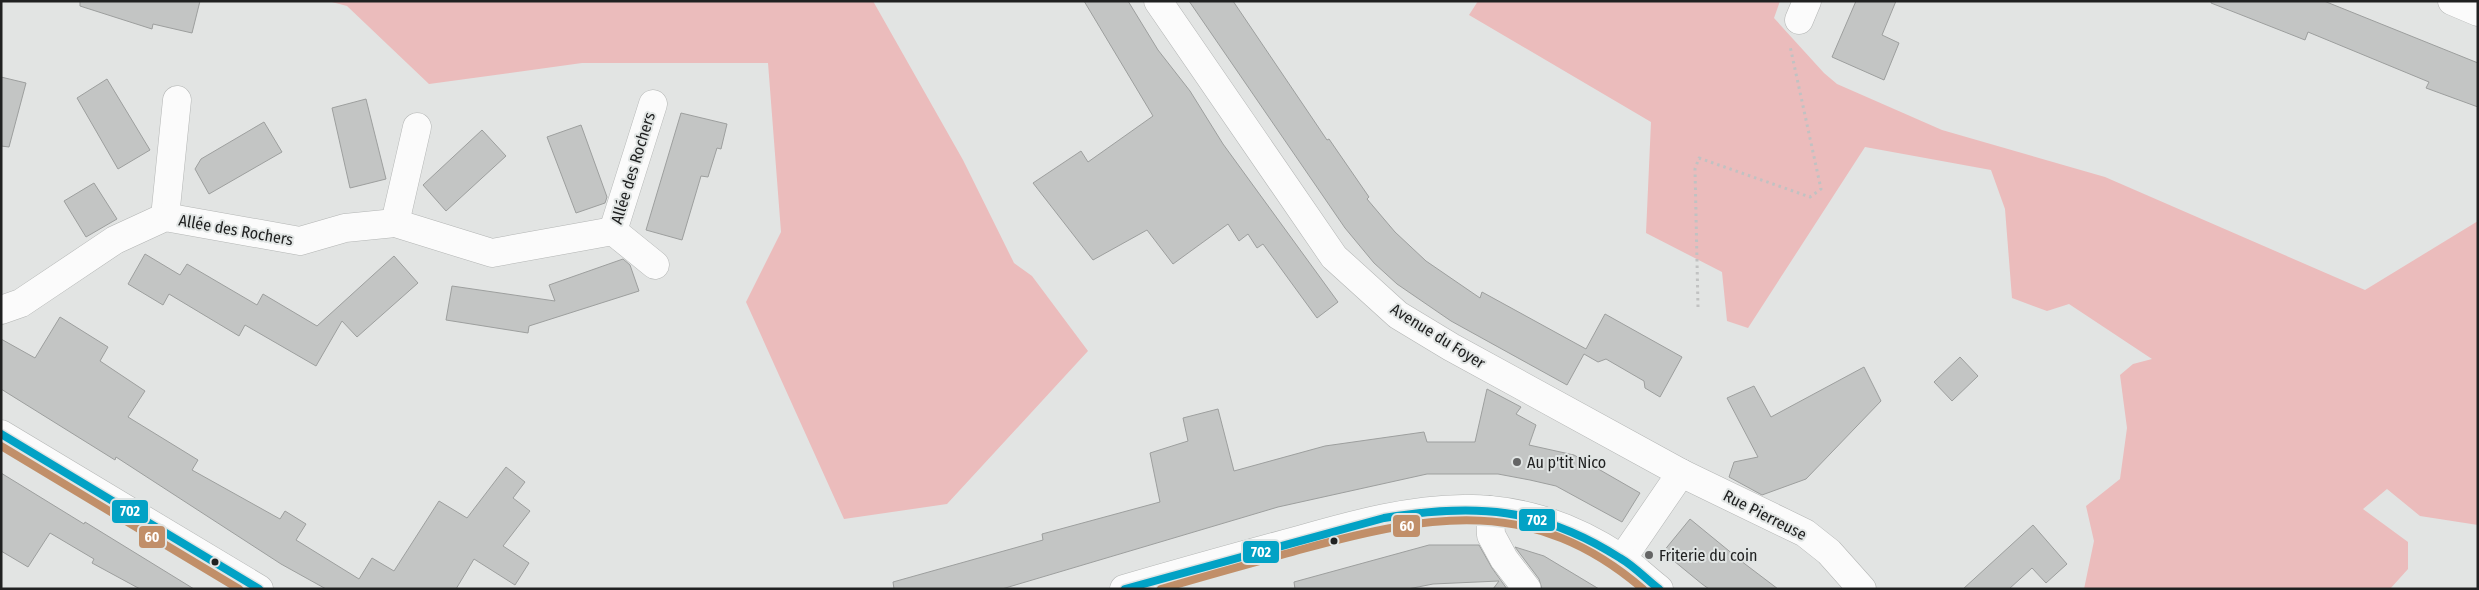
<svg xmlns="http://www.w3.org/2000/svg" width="2479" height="590" font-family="'Fira Sans Condensed',sans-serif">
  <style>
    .green { fill: #ebbcbc }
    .building { fill: #c3c5c4; stroke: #9d9f9e }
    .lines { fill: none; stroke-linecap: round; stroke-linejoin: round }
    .minor-casing { stroke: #b3b5b4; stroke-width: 29 }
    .secondary-casing { stroke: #b3b5b4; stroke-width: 29 }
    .path { stroke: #c1c2c2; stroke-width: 3; stroke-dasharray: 2.5 4; stroke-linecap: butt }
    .minor { stroke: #fbfbfb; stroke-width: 28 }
    .secondary { stroke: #fbfbfb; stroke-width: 28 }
    .bus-1-casing { stroke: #e1e5e4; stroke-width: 11 }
    .bus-2-casing { stroke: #e1e5e4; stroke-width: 11 }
    .bus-1 { stroke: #02a2c5; stroke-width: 8 }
    .bus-2 { stroke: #c18f69; stroke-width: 8 }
    .poi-dot { fill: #646565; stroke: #e1e5e4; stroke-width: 2 }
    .bus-dot { fill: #202121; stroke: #e1e5e4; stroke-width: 2 }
    .labels { text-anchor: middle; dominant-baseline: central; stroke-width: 4; stroke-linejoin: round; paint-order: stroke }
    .street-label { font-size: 16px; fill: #202121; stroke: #e1e5e4 }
    .poi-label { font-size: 16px; fill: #202121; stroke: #e1e5e4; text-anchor: start }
    .line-badge { stroke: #e1e5e4; stroke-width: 2 }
    .badge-label { font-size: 14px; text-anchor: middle; font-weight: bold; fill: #fff }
  </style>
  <rect width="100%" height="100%" fill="#e2e4e3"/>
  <!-- green -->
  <g class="green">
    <path d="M328 1H873L963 160 1014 263 1032 276 1088 351 947 504 844 519 746 302 781 232 768 63H582L429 84 347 6Z"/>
    <path d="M1478 1H1780L1774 18 1824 73 1837 84 1942 130 2105 177 2365 290 2478 221V525L2420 516 2387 489 2363 509 2408 542V569L2390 589H2084L2094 541 2086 506 2120 479 2127 428 2120 375 2133 364 2152 359 2069 304 2047 311 2012 298 2005 209 1991 170 1865 147 1748 328 1727 321 1722 272 1646 233 1651 122 1469 15Z"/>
  </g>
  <!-- building -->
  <g class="building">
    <path d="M80 1H200L192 33 153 24 152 29 80 6Z"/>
    <path d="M1084 1H1128L1158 50 1190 91 1223 144 1338 302 1317 318 1263 244 1257 248 1248 234 1239 241 1228 224 1173 264 1147 230 1093 260 1033 183 1081 151 1088 162 1153 116Z"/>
    <path d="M1189 1H1233L1327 140 1329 139 1369 197 1367 199 1395 232 1426 261 1480 298 1482 292 1586 349 1605 314 1682 357 1660 397 1645 388 1644 381 1606 359 1598 362 1584 354 1567 385 1451 321 1397 284 1374 263 1345 228Z"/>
    <path d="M1856 1H1896L1882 35 1899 43 1884 80 1832 57Z"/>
    <path d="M2211 1H2324L2478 63V107L2426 88 2429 82 2308 32 2305 40 2211 3Z"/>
    <path d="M1 77 26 83 9 147 1 146Z"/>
    <path d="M107 79 150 150 118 169 77 98Z"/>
    <path d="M366 99 386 179 350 188 332 108Z"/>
    <path d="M681 113 727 124 721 149 717 148 708 177 701 176 682 240 646 230Z"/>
    <path d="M264 122 282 152 209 194 195 169 201 159Z"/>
    <path d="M581 125 607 197 605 203 576 213 547 137Z"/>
    <path d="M482 130 506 156 446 211 423 185Z"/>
    <path d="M94 183 117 219 86 237 64 201Z"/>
    <path d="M145 254 180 275 187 264 257 305 263 294 317 326 394 256 418 283 357 337 342 321 316 366 245 325 239 336 169 294 163 305 128 284Z"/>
    <path d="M623 259 630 265 639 291 529 326 528 333 446 320 452 286 555 301 549 285Z"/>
    <path d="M60 317 108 347 100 361 145 391 128 417 198 460 192 470 280 519 285 511 306 524 296 540 359 579 372 558 394 571 439 501 467 518 506 467 525 482 513 498 530 511 503 546 529 563 515 585 474 559 456 589H326L281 564 116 457 115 460 1 389V339L35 358Z"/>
    <path d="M1960 357 1978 376 1952 401 1934 382Z"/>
    <path d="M1864 367 1881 401 1806 479 1762 495 1729 477 1734 462 1758 457 1727 398 1754 386 1771 417Z"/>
    <path d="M1487 389 1521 407 1516 414 1536 425 1529 445 1574 455 1640 493 1622 522 1556 486 1530 480 1498 474H1427L1278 507 1002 589H894L893 582 1043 540 1042 534 1160 502 1150 453 1188 441 1183 418 1218 409 1234 471 1325 446 1424 432 1427 442H1475Z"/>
    <path d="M1 473 84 524 85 522 194 589H140L92 563 94 559 50 533 28 567 1 551Z"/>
    <path d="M1690 519 1745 564 1778 589H1709L1702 584 1663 552Z"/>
    <path d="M2033 525 2067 564 2046 583 2032 568 2009 589H1963Z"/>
    <path d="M1429 545H1479L1492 568 1507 589H1493L1499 581 1433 584 1408 589H1295L1294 582Z"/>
    <path d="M1515 547 1544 556 1599 589H1542L1539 579Z"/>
  </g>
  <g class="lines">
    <defs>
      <g id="minor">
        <path d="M1158 1 1334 257 1398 315 1451 347 1681 473 1622 559"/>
        <path d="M2452 1 2478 12"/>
        <path d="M1799 20 1807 1"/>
        <path d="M165 217 177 100"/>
        <path d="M395 223 417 127"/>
        <path d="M613 231 653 104"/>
        <path d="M1 310 21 303 115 240 165 217 300 241 345 228 395 223 492 253 613 231 655 265"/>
        <path d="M1681 473 1805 533 1829 552 1862 589"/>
        <path d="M1490 510 1491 535 1504 559 1527 589"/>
      </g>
      <g id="secondary">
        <path d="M1 434 259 589"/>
        <path d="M1124 589C1182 572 1240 556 1299 540 1418 506 1510 485 1621 558 1634 567 1646 579 1659 589"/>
      </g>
    </defs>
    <!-- minor casing -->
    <use href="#minor" class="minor-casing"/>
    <!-- secondary casing -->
    <use href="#secondary" class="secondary-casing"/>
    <!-- path -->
    <path class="path" d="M1698 307 1695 169 1699 158 1810 197 1821 189 1790 46"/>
    <!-- minor -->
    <use href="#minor" class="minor"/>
    <!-- secondary -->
    <use href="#secondary" class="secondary"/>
    <defs>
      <g id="bus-1">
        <path d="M1 434 259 589"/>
        <path d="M1125 589 1384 518C1475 503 1540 507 1620 558 1634 566 1646 579 1659 589"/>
      </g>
      <g id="bus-2">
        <path d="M1 446 239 589"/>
        <path d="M1161 589C1208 575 1256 562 1303 549 1431 514 1534 495 1643 589"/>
      </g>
    </defs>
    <!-- bus-1 casing -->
    <use href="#bus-1" class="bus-1-casing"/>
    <!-- bus-2 casing -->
    <use href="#bus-2" class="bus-2-casing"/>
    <!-- bus-1 -->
    <use href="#bus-1" class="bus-1"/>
    <!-- bus-2 -->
    <use href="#bus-2" class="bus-2"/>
  </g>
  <!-- markers -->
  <g class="poi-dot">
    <circle cx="1517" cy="462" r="5"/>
    <circle cx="1649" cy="555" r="5"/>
  </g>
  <g class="bus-dot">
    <circle cx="1334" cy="541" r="4.5"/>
    <circle cx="215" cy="562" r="4.5"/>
  </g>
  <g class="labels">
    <!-- street labels -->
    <g class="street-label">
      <text transform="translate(633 168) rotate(-73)">Allée des Rochers</text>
      <text transform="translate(236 230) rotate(10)">Allée des Rochers</text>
      <text transform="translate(1438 336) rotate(32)">Avenue du Foyer</text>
      <text transform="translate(1765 515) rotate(27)">Rue Pierreuse</text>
    </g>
    <!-- poi labels -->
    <g class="poi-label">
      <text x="1527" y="462">Au p'tit Nico</text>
      <text x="1659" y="555">Friterie du coin</text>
    </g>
  </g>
  <g class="line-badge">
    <rect x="111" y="499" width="38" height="25" rx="5" fill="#02a2c5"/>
    <rect x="1518" y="508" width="38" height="24" rx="5" fill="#02a2c5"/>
    <rect x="1392" y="514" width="29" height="24" rx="5" fill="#c18f69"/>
    <rect x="138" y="525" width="28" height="24" rx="5" fill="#c18f69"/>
    <rect x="1242" y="540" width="38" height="24" rx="5" fill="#02a2c5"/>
  </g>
  <g class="badge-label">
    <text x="130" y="516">702</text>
    <text x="1537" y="525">702</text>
    <text x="1407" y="531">60</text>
    <text x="152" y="542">60</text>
    <text x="1261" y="557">702</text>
  </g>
  <!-- border -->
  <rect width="2479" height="590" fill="none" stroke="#202121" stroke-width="5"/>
</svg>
